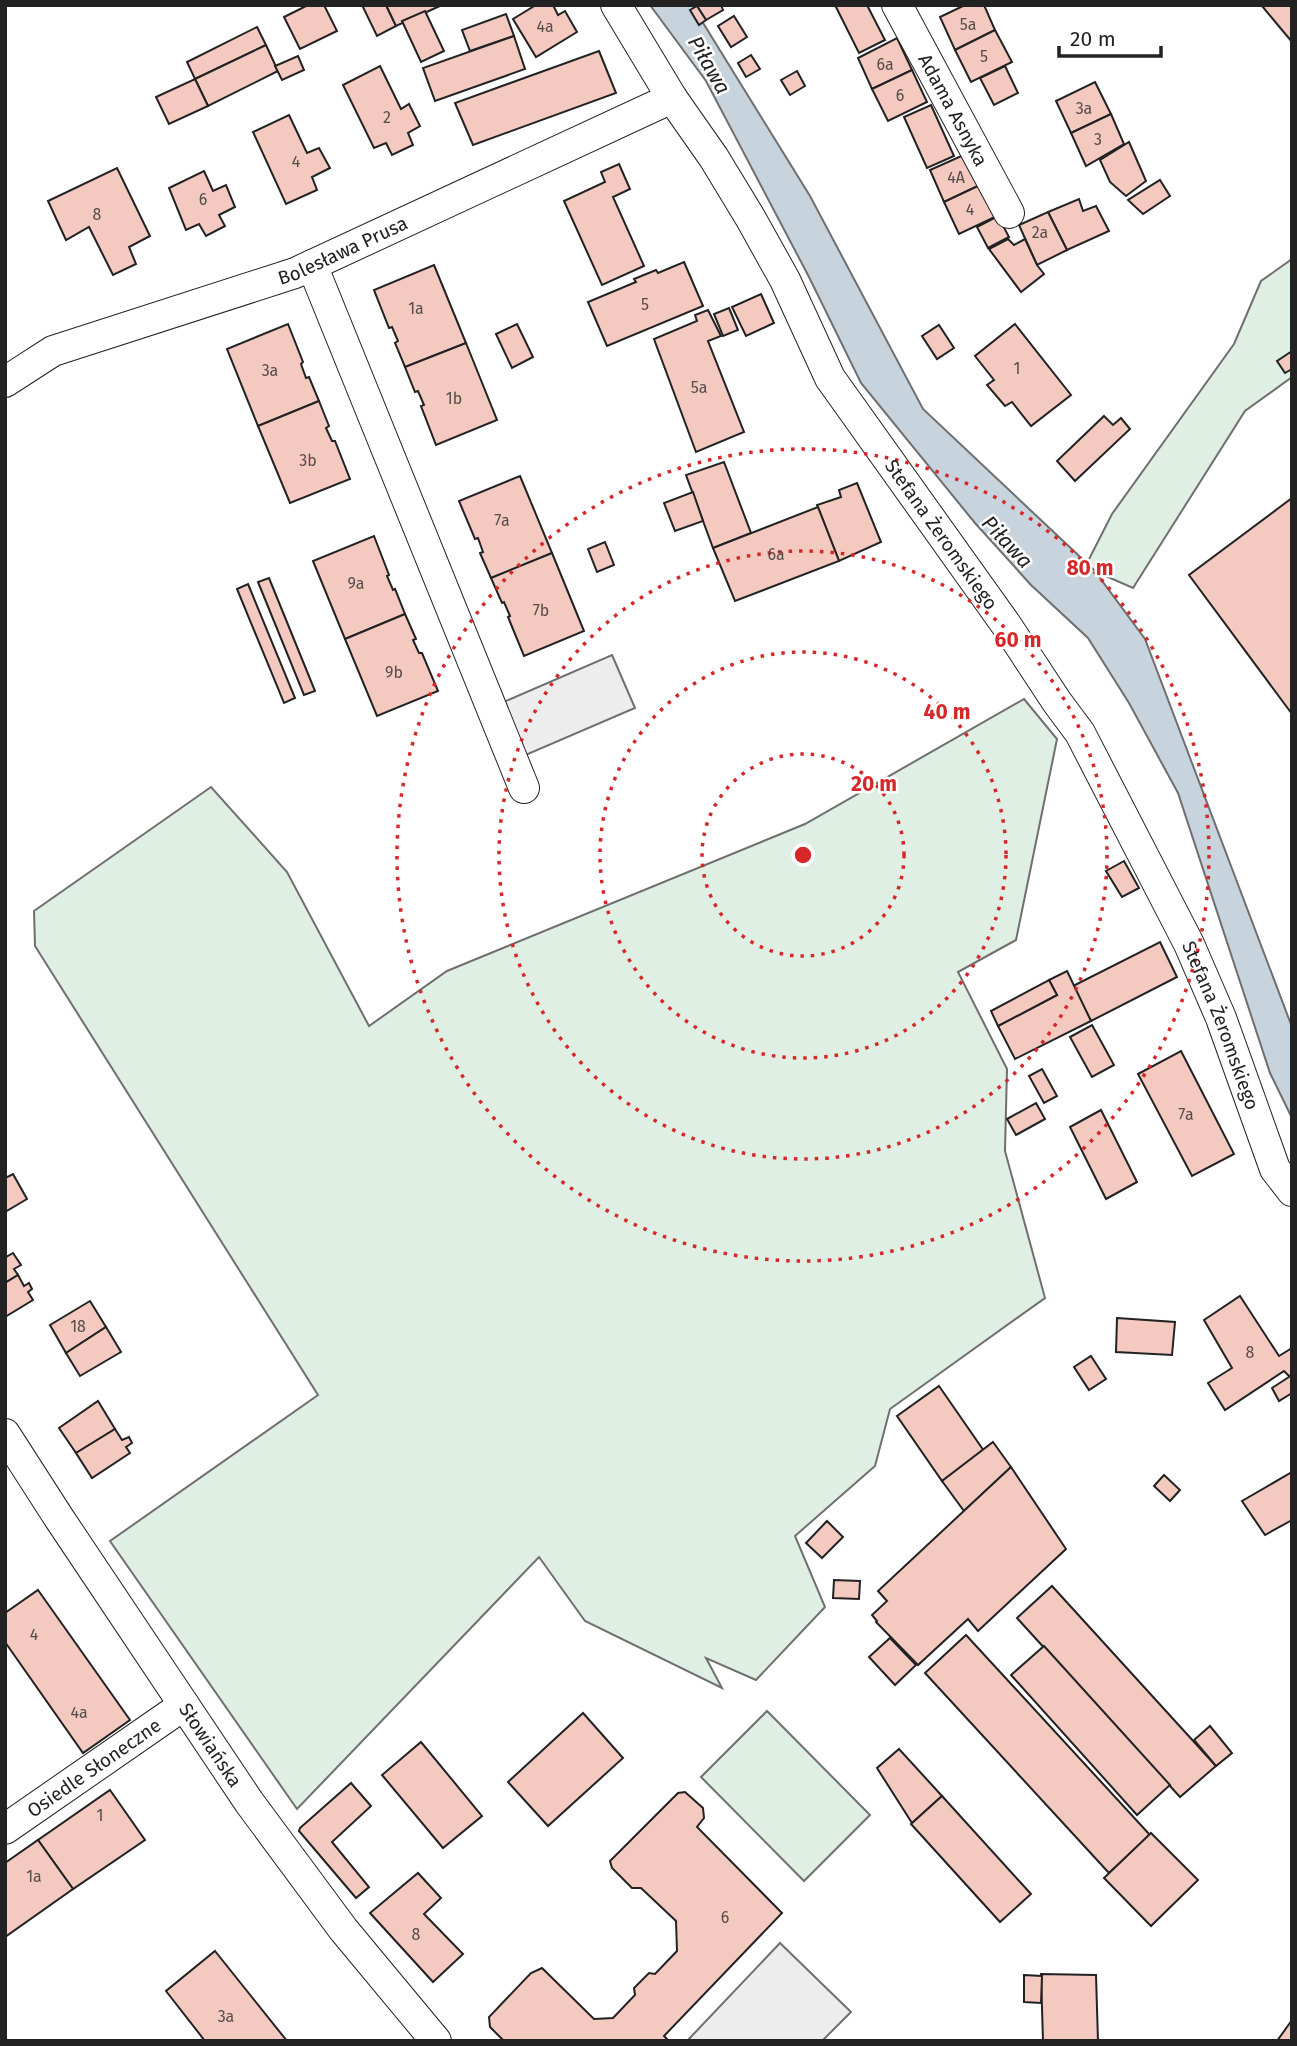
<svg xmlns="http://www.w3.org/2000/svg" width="1297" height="2046" font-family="'Fira Sans',sans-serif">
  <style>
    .green { fill: #e0efe3; stroke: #6f6f6f; stroke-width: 2 }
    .parking { fill: #ededed; stroke: #6f6f6f; stroke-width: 2 }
    .water { fill: #c7d3dd; stroke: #6f6f6f; stroke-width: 2 }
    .building { fill: #f3c9c0; stroke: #222; stroke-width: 2 }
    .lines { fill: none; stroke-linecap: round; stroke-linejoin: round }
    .street-casing { stroke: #222; stroke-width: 32 }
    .street { stroke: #fff; stroke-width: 30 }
    .ring { fill: none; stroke: #d62828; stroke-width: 3.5; stroke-dasharray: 3.5 7 }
    .labels { text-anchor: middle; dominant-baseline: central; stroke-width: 5; stroke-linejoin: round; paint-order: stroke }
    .number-label { font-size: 16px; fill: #564c4a }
    .street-label { font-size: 19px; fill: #222; stroke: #fff }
    .water-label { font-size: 21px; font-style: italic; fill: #222; stroke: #fff }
    .centre { fill: #d62828; stroke: #fff; stroke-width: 3.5 }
    .ring-label { font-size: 21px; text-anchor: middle; font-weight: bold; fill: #d62828; stroke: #fff; stroke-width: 5; stroke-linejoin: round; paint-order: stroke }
  </style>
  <rect width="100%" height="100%" fill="#fff"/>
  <!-- green -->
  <g class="green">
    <path d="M1292 259V377L1245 411 1133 588 1085 567 1112 514 1234 344 1261 281Z"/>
    <path d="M1024 699 1057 739 1016 940 958 972 1007 1069 1005 1151 1045 1298 890 1409 875 1466 795 1536 825 1607 756 1680 706 1658 722 1688 585 1621 539 1557 297 1809 110 1541 318 1395 35 946 34 911 211 787 287 872 369 1026 447 971 805 824Z"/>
    <path d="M767 1711 870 1815 804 1881 701 1777Z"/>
  </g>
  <!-- parking -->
  <g class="parking">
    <path d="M612 655 635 708 521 757 499 704Z"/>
    <path d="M780 1943 851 2012 822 2041H687Z"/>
  </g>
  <!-- water -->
  <path class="water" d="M650 5H692L810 196 923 409 1094 570 1145 639 1292 1027V1118L1270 1073 1178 793 1129 703 1088 638 1031 585 975 523 861 383 809 277 706 81Z"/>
  <!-- building -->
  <g class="building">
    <path d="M308 5H324L337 31 300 49 284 17Z"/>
    <path d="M362 5H386L396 26 377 36Z"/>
    <path d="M386 5H442L396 26Z"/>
    <path d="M536 5H553L558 15 565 11 577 32 536 57 513 19Z"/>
    <path d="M721 5 723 10 706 20 697 6Z"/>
    <path d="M835 5H867L885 40 859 53Z"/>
    <path d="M965 5H984L995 30 955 50 940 17Z"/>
    <path d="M1263 5H1292V42L1262 6Z"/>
    <path d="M697 6 706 20 699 25 690 10Z"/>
    <path d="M425 11 444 51 421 62 402 21Z"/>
    <path d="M506 14 514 36 470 51 462 30Z"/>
    <path d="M734 16 747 37 731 47 718 26Z"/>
    <path d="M257 27 266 45 195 79 187 62Z"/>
    <path d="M995 30 1012 62 971 82 955 50Z"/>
    <path d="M514 36 525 69 435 101 423 68Z"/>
    <path d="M897 38 912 70 872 89 858 58Z"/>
    <path d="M266 45 278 71 208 106 195 79Z"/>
    <path d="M599 51 616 93 473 145 455 103Z"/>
    <path d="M751 55 760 69 746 77 738 63Z"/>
    <path d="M298 56 304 70 282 80 275 66Z"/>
    <path d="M380 66 401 109 409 104 420 126 408 133 413 145 392 155 386 143 374 148 343 85Z"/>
    <path d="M1005 66 1018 93 994 105 980 78Z"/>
    <path d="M912 70 927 102 888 121 872 89Z"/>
    <path d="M797 71 805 86 790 95 781 80Z"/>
    <path d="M195 79 208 106 169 124 156 97Z"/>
    <path d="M1095 82 1111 114 1071 133 1056 101Z"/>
    <path d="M931 105 954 156 927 168 904 117Z"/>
    <path d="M1111 114 1124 144 1086 166 1071 133Z"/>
    <path d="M289 115 307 153 319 148 330 168 312 177 317 190 286 204 253 132Z"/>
    <path d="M1129 142 1146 181 1126 196 1110 182 1100 160Z"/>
    <path d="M968 153 982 184 944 202 930 170Z"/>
    <path d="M619 164 630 189 613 197 644 266 602 285 564 201 605 182 601 172Z"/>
    <path d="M117 168 150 236 129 247 136 264 113 275 89 227 66 240 48 201Z"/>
    <path d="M204 171 213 191 226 185 235 207 219 215 225 226 206 236 199 224 186 230 169 188Z"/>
    <path d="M1160 180 1170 196 1143 214 1128 200Z"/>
    <path d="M982 184 997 216 959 234 944 202Z"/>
    <path d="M1079 199 1083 211 1096 206 1109 231 1067 250 1048 212Z"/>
    <path d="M1048 212 1067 250 1037 265 1019 225Z"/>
    <path d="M998 216 1009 237 988 248 977 227Z"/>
    <path d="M1008 239 1014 245 1025 239 1037 265 1044 274 1021 292 989 249Z"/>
    <path d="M684 262 703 306 607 346 588 302 636 282 634 279 656 270 658 273Z"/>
    <path d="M434 265 466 343 405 367 395 343 398 341 392 327 389 328 374 290Z"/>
    <path d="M761 294 774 323 746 336 732 307Z"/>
    <path d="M729 308 738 330 723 336 714 314Z"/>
    <path d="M708 310 721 336 708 341 744 432 696 452 654 339 697 321 695 315Z"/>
    <path d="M288 324 303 362 301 364 306 378 309 377 319 401 258 426 227 349Z"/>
    <path d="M517 324 533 357 512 368 496 334Z"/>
    <path d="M1015 324 1071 395 1031 426 1012 402 1005 406 987 385 994 380 975 356Z"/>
    <path d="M939 325 954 348 937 359 922 336Z"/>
    <path d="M466 343 497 420 436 445 421 406 424 405 418 391 415 392 405 367Z"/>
    <path d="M1292 351V369L1285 373 1277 361Z"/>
    <path d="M319 401 329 426 326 428 332 441H335L350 479 290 503 258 426Z"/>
    <path d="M1104 416 1113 425 1121 418 1130 429 1075 481 1057 461Z"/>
    <path d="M724 462 751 533 713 548 686 475Z"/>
    <path d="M520 476 552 553 491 578 480 553 483 552 478 538 475 539 459 501Z"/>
    <path d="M857 483 881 542 839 561 817 505 841 497 839 490Z"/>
    <path d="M693 492 703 521 675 531 664 503Z"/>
    <path d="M1292 498V714L1189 575Z"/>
    <path d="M818 507 839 561 735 601 713 548Z"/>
    <path d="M374 536 389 575 387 576 393 590 395 589 405 614 345 639 313 561Z"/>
    <path d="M605 542 614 565 597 572 588 549Z"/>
    <path d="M552 553 584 631 524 656 508 617 510 616 504 602 502 603 491 578Z"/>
    <path d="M269 578 315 691 304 695 258 582Z"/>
    <path d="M248 584 295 698 284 703 237 589Z"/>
    <path d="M405 614 416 639 413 640 419 653H422L438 691 377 716 345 639Z"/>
    <path d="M1124 861 1139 888 1122 897 1106 871Z"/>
    <path d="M1160 942 1177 977 1091 1021 1073 986Z"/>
    <path d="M1067 971 1091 1021 1015 1059 998 1026 1057 995 1049 980Z"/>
    <path d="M1049 980 1057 995 998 1026 991 1011Z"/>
    <path d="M1092 1025 1114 1065 1092 1077 1070 1037Z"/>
    <path d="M1181 1051 1234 1154 1192 1176 1138 1074Z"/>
    <path d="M1042 1069 1057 1096 1044 1103 1029 1076Z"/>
    <path d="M1036 1103 1045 1119 1016 1135 1007 1119Z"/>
    <path d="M1101 1110 1137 1182 1106 1199 1070 1127Z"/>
    <path d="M13 1174 27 1199 5 1212V1178Z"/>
    <path d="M13 1253 21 1265 14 1269 18 1275 5 1283V1256L6 1257Z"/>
    <path d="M18 1275 24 1286 29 1283 32 1289 28 1292 33 1300 5 1317V1283Z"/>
    <path d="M1240 1296 1279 1356 1292 1348V1375L1289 1376 1284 1371 1225 1410 1208 1383 1232 1368 1204 1320Z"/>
    <path d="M90 1301 106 1327 66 1353 50 1325Z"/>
    <path d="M1117 1318 1175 1322 1172 1355 1116 1352Z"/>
    <path d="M106 1327 121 1352 80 1376 66 1353Z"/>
    <path d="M1091 1356 1106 1379 1089 1390 1074 1367Z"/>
    <path d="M1292 1375V1393L1279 1401 1272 1388Z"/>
    <path d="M939 1386 984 1451 942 1481 897 1416Z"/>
    <path d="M98 1401 115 1429 76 1453 59 1428Z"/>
    <path d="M115 1429 122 1440 129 1437 132 1443 126 1447 130 1453 92 1478 76 1453Z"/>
    <path d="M993 1442 1011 1467 964 1511 942 1481Z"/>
    <path d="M1011 1467 1066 1549 978 1631 968 1619 918 1665 876 1622 877 1621 872 1615 887 1601 878 1591Z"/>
    <path d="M1292 1472V1520L1265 1535 1242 1501Z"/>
    <path d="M1164 1475 1180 1490 1170 1501 1154 1486Z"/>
    <path d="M827 1521 843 1537 822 1558 806 1543Z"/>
    <path d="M834 1580 860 1581 859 1599 833 1598Z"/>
    <path d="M1052 1586 1216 1766 1180 1797 1017 1618Z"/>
    <path d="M38 1590 130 1720 83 1753 5 1642V1613Z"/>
    <path d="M966 1635 1150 1835 1109 1873 925 1673Z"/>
    <path d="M890 1638 916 1665 895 1685 869 1657Z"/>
    <path d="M1044 1646 1170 1785 1137 1815 1011 1675Z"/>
    <path d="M583 1713 623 1758 548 1826 508 1782Z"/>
    <path d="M1210 1726 1232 1753 1216 1766 1194 1740Z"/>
    <path d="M421 1742 482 1816 443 1848 382 1775Z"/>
    <path d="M899 1749 942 1796 912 1823 877 1768Z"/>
    <path d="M351 1783 371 1806 332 1842 369 1887 356 1898 299 1831 300 1828Z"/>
    <path d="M110 1790 145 1840 73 1889 38 1840Z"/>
    <path d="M685 1792 703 1808 704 1818 697 1827 782 1913 664 2036 669 2041H504L490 2027 489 2017 531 1973 542 1968 594 2019 613 2018 635 1995 634 1988 649 1973 655 1974 677 1951 676 1921 641 1888H632L612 1868 610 1861 678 1793Z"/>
    <path d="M942 1796 1031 1894 1000 1922 911 1824Z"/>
    <path d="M1151 1833 1198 1880 1151 1926 1104 1878Z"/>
    <path d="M38 1840 73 1889 5 1937V1863Z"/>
    <path d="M418 1873 441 1898 424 1914 463 1954 433 1982 370 1913Z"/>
    <path d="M215 1951 287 2041H205L166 1991Z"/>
    <path d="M1041 1974 1096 1975 1098 2041H1043Z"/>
    <path d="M1024 1975 1042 1976 1041 2003 1024 2002Z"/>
    <path d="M1292 2020V2041H1277Z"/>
  </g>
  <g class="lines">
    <defs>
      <g id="street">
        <path id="s1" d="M616 5 672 98 714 158 751 219 785 280 830 378 1007 626 1057 702 1080 733 1189 944 1221 1018 1275 1169 1292 1191"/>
        <path id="s2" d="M897 5 1009 213"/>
        <path d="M312 265 524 788"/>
        <path id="s3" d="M5 382 53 351 295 273 672 98"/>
        <path id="s4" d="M5 1434 59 1518 249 1802 343 1929 436 2041"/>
        <path id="s5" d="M5 1829 184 1705"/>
      </g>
    </defs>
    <!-- street casing -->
    <use href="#street" class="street-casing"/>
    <!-- street -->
    <use href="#street" class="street"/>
  </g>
  <!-- distance rings -->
  <g class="ring">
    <circle cx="803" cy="855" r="101"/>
    <circle cx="803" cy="855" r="203"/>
    <circle cx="803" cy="855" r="304"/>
    <circle cx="803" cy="855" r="406"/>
  </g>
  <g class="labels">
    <!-- number labels -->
    <g class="number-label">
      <text x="968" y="24">5a</text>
      <text x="545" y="26">4a</text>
      <text x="984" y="56">5</text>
      <text x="885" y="64">6a</text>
      <text x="900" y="95">6</text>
      <text x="1084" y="108">3a</text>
      <text x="387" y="117">2</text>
      <text x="1098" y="139">3</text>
      <text x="296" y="161">4</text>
      <text x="956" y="177">4A</text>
      <text x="203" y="199">6</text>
      <text x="970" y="209">4</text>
      <text x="97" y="214">8</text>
      <text x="1040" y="232">2a</text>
      <text x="645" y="304">5</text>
      <text x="416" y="308">1a</text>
      <text x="1017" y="368">1</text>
      <text x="270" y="370">3a</text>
      <text x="699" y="387">5a</text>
      <text x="454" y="398">1b</text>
      <text x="308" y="460">3b</text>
      <text x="502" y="520">7a</text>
      <text x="776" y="554">6a</text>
      <text x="356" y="583">9a</text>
      <text x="541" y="610">7b</text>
      <text x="394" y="672">9b</text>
      <text x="1186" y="1114">7a</text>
      <text x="78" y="1326">18</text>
      <text x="1250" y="1352">8</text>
      <text x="34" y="1634">4</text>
      <text x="79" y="1712">4a</text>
      <text x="100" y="1815">1</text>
      <text x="34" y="1876">1a</text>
      <text x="725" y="1917">6</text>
      <text x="416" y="1934">8</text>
      <text x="226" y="2016">3a</text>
    </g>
    <!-- street labels -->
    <g class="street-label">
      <text stroke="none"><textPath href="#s2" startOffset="119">Adama Asnyka</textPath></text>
      <text stroke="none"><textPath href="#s3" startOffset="364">Bolesława Prusa</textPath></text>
      <text stroke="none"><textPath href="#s1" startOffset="623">Stefana Żeromskiego</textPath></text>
      <text stroke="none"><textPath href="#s1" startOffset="1190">Stefana Żeromskiego</textPath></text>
      <text stroke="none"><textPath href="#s4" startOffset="373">Słowiańska</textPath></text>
      <text stroke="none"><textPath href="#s5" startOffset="108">Osiedle Słoneczne</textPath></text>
    </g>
    <!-- water labels -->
    <g class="water-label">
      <text transform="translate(709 65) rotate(60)">Piława</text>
      <text transform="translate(1007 542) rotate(47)">Piława</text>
    </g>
  </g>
  <circle cx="803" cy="855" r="10" class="centre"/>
  <g class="ring-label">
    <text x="1090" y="575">80 m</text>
    <text x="1018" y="647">60 m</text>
    <text x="947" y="719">40 m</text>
    <text x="874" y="791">20 m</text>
  </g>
  <!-- border -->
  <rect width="1297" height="2046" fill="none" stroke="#222222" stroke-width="14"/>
  <!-- scale -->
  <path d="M1059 46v10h102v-10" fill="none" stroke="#222222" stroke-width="3.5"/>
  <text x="1070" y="46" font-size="21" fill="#222222" stroke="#ffffff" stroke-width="5" paint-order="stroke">20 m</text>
</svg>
